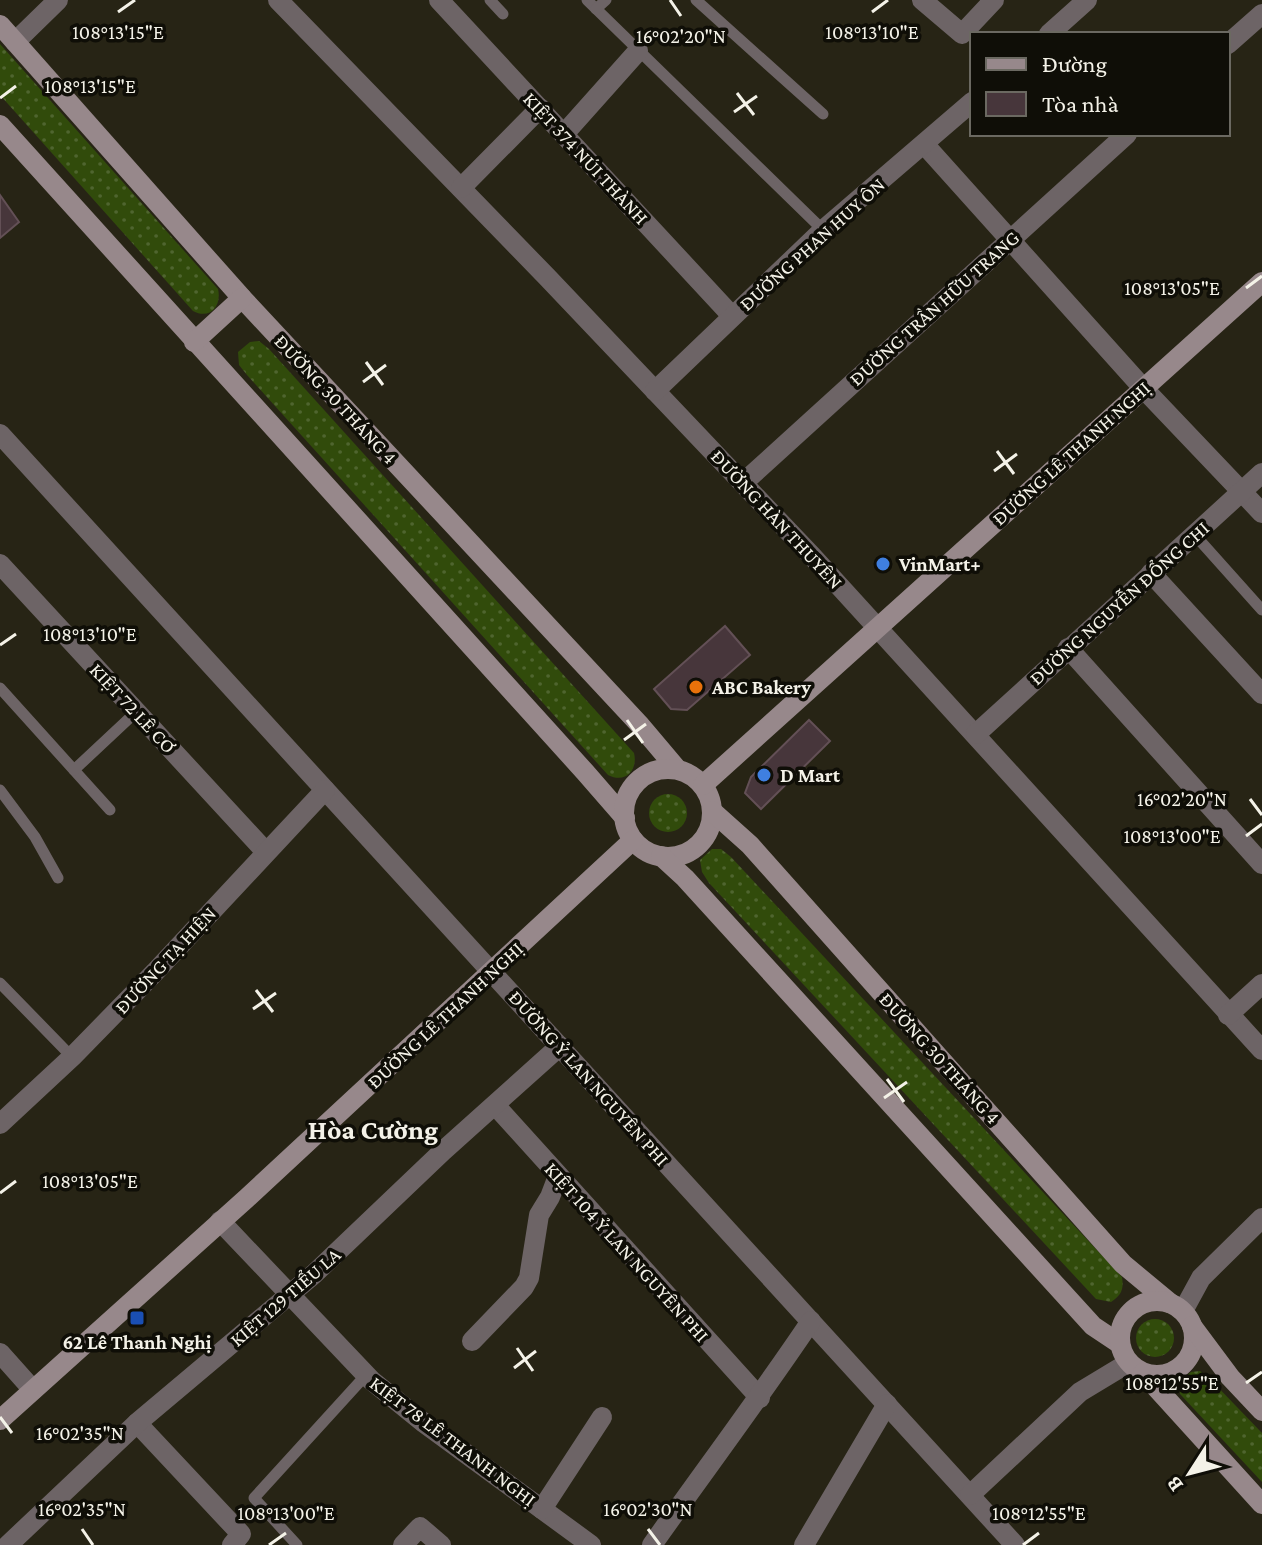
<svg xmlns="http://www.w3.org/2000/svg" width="1262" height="1545" font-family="'Crimson Pro',serif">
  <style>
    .grass { fill: url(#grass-dots) }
    .building { fill: #47363b; stroke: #635056; stroke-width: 2 }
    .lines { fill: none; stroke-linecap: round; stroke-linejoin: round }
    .lane { stroke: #6d6466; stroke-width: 11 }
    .street { stroke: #6d6466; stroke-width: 20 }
    .secondary { stroke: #97888b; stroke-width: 20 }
    .ticks { fill: none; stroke: #f4f2e8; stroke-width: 3 }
    .shop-dot { fill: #3f7fe0; stroke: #0f0e07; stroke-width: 3 }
    .food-dot { fill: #e8710a; stroke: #0f0e07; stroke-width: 3 }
    .transit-dot { fill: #1a4fb4; stroke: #0f0e07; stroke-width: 3 }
    .labels { text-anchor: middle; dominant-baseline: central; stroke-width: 7; stroke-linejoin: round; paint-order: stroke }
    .street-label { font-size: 20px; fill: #f4f2e8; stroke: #0f0e07 }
    .poi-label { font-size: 20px; font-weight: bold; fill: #f4f2e8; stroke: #0f0e07; text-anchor: start }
    .district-label { font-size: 28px; font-weight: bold; fill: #f4f2e8; stroke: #0f0e07 }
    .ticks-label { font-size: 20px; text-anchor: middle; fill: #f4f2e8; stroke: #0f0e07; stroke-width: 7; stroke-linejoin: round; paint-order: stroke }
  </style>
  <defs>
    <pattern id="grass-dots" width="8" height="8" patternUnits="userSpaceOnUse" patternTransform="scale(2)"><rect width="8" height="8" fill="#314b0b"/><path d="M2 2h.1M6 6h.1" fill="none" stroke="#4f652f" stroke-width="1.8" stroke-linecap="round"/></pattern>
  </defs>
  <rect width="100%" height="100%" fill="#272415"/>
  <!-- grass -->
  <g class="grass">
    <path d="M0 44 218 289C222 306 210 320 193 311L0 95Z"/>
    <path d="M259 341 269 349 634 753C638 770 626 784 608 775L247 375 239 365 238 352 250 342Z"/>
    <circle cx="668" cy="813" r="19"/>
    <path d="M712 849H721L731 857 1122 1277C1124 1290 1121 1295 1111 1302L1096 1299 709 883 702 872 700 860Z"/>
    <circle cx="1155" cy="1338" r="19"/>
    <path d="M1200 1371 1210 1379 1262 1433V1482L1180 1394 1179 1382 1191 1372Z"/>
  </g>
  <!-- building -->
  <g class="building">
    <path d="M0 195 19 222 0 238Z"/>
    <path d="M725 626 750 655 687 710 671 709 654 689Z"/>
    <path d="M809 720 830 741 761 809 745 793 751 777Z"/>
  </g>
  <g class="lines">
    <!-- lane -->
    <g class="lane">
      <path d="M490 0 503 14"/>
      <path d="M587 0 823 230"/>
      <path d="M696 0 823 114"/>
      <path d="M596 9 606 0"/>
      <path d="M1194 534 1262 610"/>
      <path d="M0 688 110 810"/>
      <path d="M74 770 136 712"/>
      <path d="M0 790 35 837 58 878"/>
      <path d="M0 983 72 1057"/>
      <path d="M297 1545 254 1498 366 1375"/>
    </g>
    <!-- street -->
    <g class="street">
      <path d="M278 0 547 277 812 556 1262 1050"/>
      <path d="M439 0 732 316"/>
      <path d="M922 0 962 34 994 0"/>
      <path d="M1049 34 1087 0"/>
      <path d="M15 42 58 0"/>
      <path d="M1228 44 1262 14"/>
      <path d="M564 134 638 51"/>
      <path d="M924 144 1143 388 1262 513"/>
      <path d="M461 188 540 108"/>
      <path d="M655 391 823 230 972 102"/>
      <path d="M0 434 1015 1545"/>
      <path d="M743 483 1127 134"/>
      <path d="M0 564 266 852"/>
      <path d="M1151 573 1262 694"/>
      <path d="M1068 648 1262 864"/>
      <path d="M976 734 1262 473"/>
      <path d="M1228 1015 1262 984"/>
      <path d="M495 1105 760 1398"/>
      <path d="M0 1124 72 1057 155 972 325 790"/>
      <path d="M220 1221 371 1380 424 1423 591 1545"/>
      <path d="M1183 1311 1201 1278 1262 1218"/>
      <path d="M472 1341 524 1287 529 1278 539 1215 550 1197 558 1176"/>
      <path d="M0 1353 33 1390"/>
      <path d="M137 1423 241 1534 232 1545"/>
      <path d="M970 1495 1080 1392 1128 1363"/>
      <path d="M542 1509 602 1417"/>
      <path d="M8 1545 137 1423 314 1274 443 1151 560 1046"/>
      <path d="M403 1545 420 1527 441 1545"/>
      <path d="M652 1545C705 1470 760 1397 811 1321"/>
      <path d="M804 1545 887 1404"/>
    </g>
    <!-- secondary -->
    <g class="secondary">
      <path d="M0 25 242 298 639 724 677 769"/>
      <path d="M0 125 585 772 625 818"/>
      <path d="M194 342 242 298"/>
      <circle cx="668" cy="813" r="44"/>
      <path d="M703 785 1262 282"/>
      <path d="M712 811 750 845 1123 1264 1170 1303"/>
      <path d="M661 856 685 878 1093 1326 1120 1344"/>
      <circle cx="1157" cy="1338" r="37"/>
      <path d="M1192 1326 1230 1377 1262 1411"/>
      <path d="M1143 1373 1262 1504"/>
      <path d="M0 1420 247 1198 633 840"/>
    </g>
  </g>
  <!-- ticks -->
  <path class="ticks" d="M670 0 681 16M118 12 135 0M872 12 888 0M737 93 754 115M0 98 16 86M734 112 757 96M1246 288 1262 276M366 362 383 385M363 382 386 365M997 451 1014 474M994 471 1017 454M0 645 16 634M627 720 643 743M624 740 646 724M1250 799 1262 815M1246 836 1262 824M256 990 273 1012M253 1009 276 993M887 1079 904 1102M884 1098 907 1082M0 1193 16 1181M517 1348 533 1371M514 1368 536 1351M1246 1383 1262 1372M0 1417 12 1433M82 1529 93 1545M648 1529 660 1545M269 1545 286 1533M1023 1545 1039 1533"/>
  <!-- markers -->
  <g class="shop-dot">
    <circle cx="883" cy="564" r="8"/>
    <circle cx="764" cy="775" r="8"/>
  </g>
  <circle class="food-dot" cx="696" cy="687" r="8"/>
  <rect class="transit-dot" x="129" y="1310" width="16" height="16" rx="4"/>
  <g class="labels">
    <!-- street labels -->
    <g class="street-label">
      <text transform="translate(586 158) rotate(47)">KIỆT 374 NÚI THÀNH</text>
      <text transform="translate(812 244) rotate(-42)">ĐƯỜNG PHAN HUY ÔN</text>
      <text transform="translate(934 308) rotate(-42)">ĐƯỜNG TRẦN HỮU TRANG</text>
      <text transform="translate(336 399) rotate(47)">ĐƯỜNG 30 THÁNG 4</text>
      <text transform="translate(1071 453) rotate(-42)">ĐƯỜNG LÊ THANH NGHỊ</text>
      <text transform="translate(777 519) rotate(47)">ĐƯỜNG HÀN THUYÊN</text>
      <text transform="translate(1119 603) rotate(-42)">ĐƯỜNG NGUYỄN ĐỔNG CHI</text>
      <text transform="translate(133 708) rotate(47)">KIỆT 72 LÊ CƠ</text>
      <text transform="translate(165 960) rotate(-47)">ĐƯỜNG TẠ HIỆN</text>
      <text transform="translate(445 1015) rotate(-43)">ĐƯỜNG LÊ THANH NGHỊ</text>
      <text transform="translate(940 1058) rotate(48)">ĐƯỜNG 30 THÁNG 4</text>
      <text transform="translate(589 1078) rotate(48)">ĐƯỜNG Ỷ LAN NGUYÊN PHI</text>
      <text transform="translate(627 1252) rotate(48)">KIỆT 104 Ỷ LAN NGUYÊN PHI</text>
      <text transform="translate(285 1297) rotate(-41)">KIỆT 129 TIỂU LA</text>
      <text transform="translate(453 1441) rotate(37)">KIỆT 78 LÊ THANH NGHỊ</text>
    </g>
    <!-- poi labels -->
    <g class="poi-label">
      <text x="899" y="564">VinMart+</text>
      <text x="712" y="687">ABC Bakery</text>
      <text x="780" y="775">D Mart</text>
      <text x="137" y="1342" text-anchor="middle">62 Lê Thanh Nghị</text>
    </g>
    <!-- district labels -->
    <g class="district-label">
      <text x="373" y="1129">Hòa Cường</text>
    </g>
  </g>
  <g class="ticks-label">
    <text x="118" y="39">108°13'15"E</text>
    <text x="872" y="39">108°13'10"E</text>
    <text x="681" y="43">16°02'20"N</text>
    <text x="90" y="93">108°13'15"E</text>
    <text x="1172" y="295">108°13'05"E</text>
    <text x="90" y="641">108°13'10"E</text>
    <text x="1182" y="806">16°02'20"N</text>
    <text x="1172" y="843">108°13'00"E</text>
    <text x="90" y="1188">108°13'05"E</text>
    <text x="1172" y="1390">108°12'55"E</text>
    <text x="80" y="1440">16°02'35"N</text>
    <text x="82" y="1516">16°02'35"N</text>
    <text x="648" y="1516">16°02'30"N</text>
    <text x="286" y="1520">108°13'00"E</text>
    <text x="1039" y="1520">108°12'55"E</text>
  </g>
  <!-- legend -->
  <rect x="970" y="32" width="260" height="104" fill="#0f0e07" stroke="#6b6961" stroke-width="2"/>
  <rect x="986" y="58" width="40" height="12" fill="#97888b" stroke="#6b6961" stroke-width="2"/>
  <text x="1042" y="72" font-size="24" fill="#f4f2e8">Đường</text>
  <rect x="986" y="92" width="40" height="24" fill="#47363b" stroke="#6b6961" stroke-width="2"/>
  <text x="1042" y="112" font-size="24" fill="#f4f2e8">Tòa nhà</text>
  <!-- north arrow -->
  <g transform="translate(1190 1473) rotate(234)" stroke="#0f0e07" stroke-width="6" paint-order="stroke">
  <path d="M0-6L14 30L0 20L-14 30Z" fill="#f4f2e8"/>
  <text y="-12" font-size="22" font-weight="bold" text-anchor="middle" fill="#f4f2e8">B</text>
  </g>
</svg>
